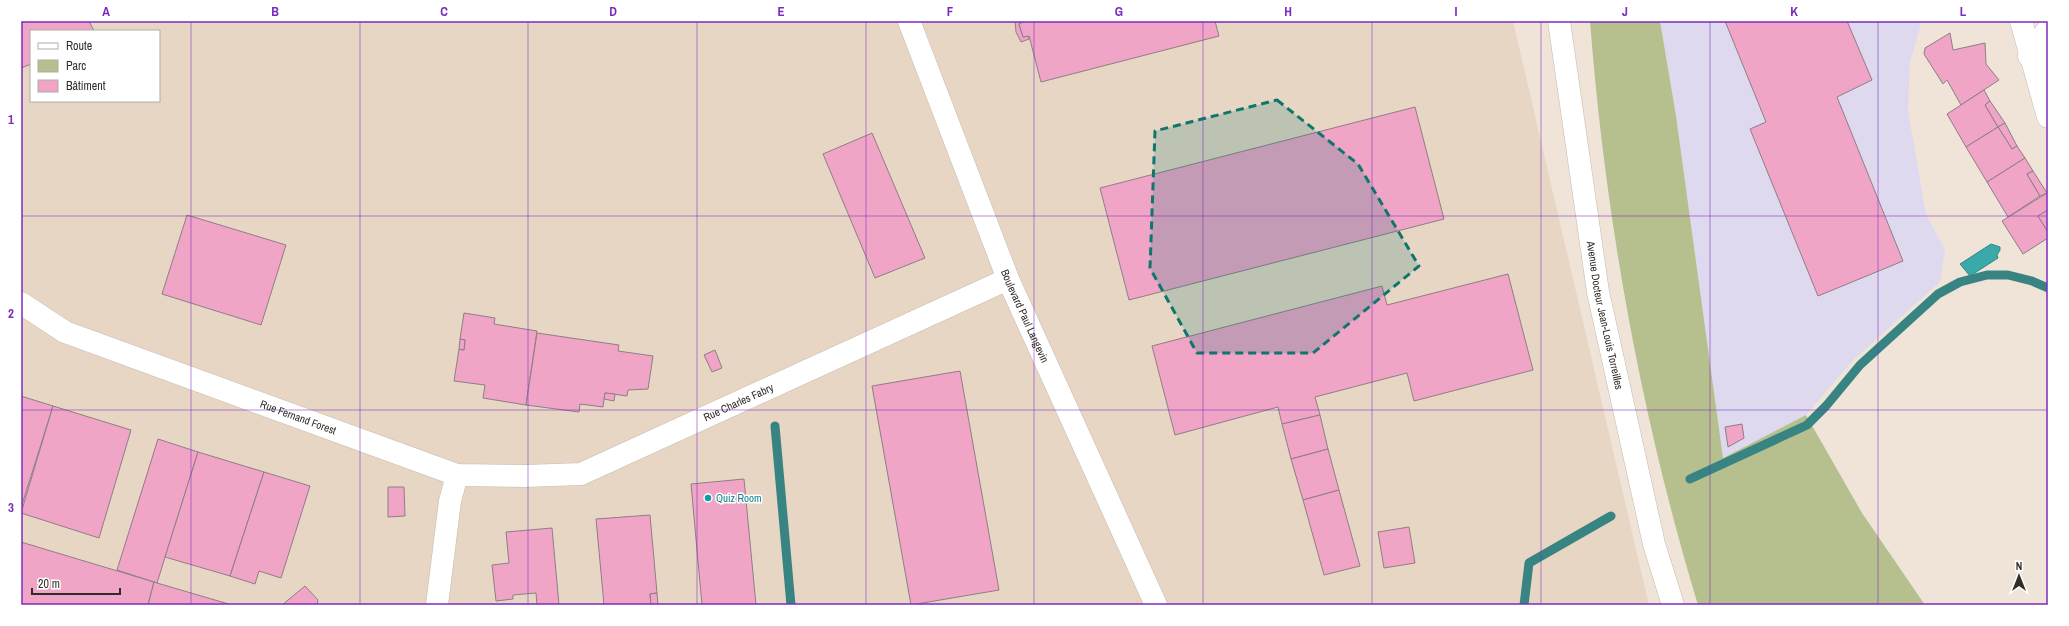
<svg xmlns="http://www.w3.org/2000/svg" width="2069" height="626" font-family="'Archivo Narrow',sans-serif">
  <style>
    .commercial { fill: #ded9ee }
    .built { fill: #e8d6c4; fill-rule: evenodd }
    .green { fill: #b6bf8e }
    .water { fill: #3aa9aa; stroke: #388483 }
    .lines { fill: none; stroke-linecap: round; stroke-linejoin: round }
    .stream { stroke: #388483; stroke-width: 9 }
    .building { fill: #f0a4c6; stroke: #8e7e85 }
    .minor-casing { stroke: #c5baae; stroke-width: 23 }
    .secondary-casing { stroke: #c5baae; stroke-width: 23 }
    .minor { stroke: #fff; stroke-width: 22 }
    .secondary { stroke: #fff; stroke-width: 22 }
    .marked { fill: #0f766e; fill-opacity: 0.2; stroke: #0f766e; stroke-width: 3; stroke-dasharray: 8 5; stroke-linejoin: round }
    .grid { fill: none; stroke: #7b2cbf; stroke-width: 1; stroke-opacity: 0.55 }
    .culture-dot { fill: #0f9aa8; stroke: #fff; stroke-width: 1.5 }
    .labels { text-anchor: middle; dominant-baseline: central; stroke-width: 3; stroke-linejoin: round; paint-order: stroke }
    .street-label { font-size: 11px; fill: #322d28; stroke: #fff }
    .culture-label { font-size: 11px; fill: #0d838f; stroke: #fff; text-anchor: start }
    .neatline { fill: none; stroke: #7b2cbf; stroke-width: 1.5 }
    .grid-label { font-size: 13px; text-anchor: middle; font-weight: bold; fill: #7b2cbf }
  </style>
  <rect width="100%" height="100%" fill="#f0e4d8"/>
  <!-- commercial -->
  <path class="commercial" d="M1660 21H1922L1910 62 1908 111 1926 214 1945 250 1940 282 1853 360 1806 415 1723 458 1676 116Z"/>
  <!-- built -->
  <path class="built" d="M21 21H1513L1649 605H21ZM31 31H159V101H31Z"/>
  <!-- green -->
  <path class="green" d="M1590 21H1660L1676 116 1723 458 1806 415 1862 513 1925 605H1698C1641 417 1605 217 1590 21Z"/>
  <!-- water -->
  <path class="water" d="M1991 244 2000 247V250L1997 255 1998 258 1970 276 1960 264Z"/>
  <g class="lines">
    <!-- stream -->
    <g class="stream">
      <path d="M775 426 791 605"/>
      <path d="M1690 479 1807 425 1826 406 1860 365 1938 294 1960 282 1987 275H2008L2032 281 2048 288"/>
      <path d="M1524 605 1529 563 1611 516"/>
    </g>
  </g>
  <!-- building -->
  <g class="building">
    <path d="M21 21H89L94 31H31V64L21 68Z"/>
    <path d="M1015 21H1025L1019 24 1023 37 1029 36V39L1021 42 1016 32Z"/>
    <path d="M1025 21H1215L1219 36 1041 82 1029 36 1023 37 1019 24Z"/>
    <path d="M1725 21H1847L1872 80 1837 97 1903 261 1818 296 1750 129 1766 122Z"/>
    <path d="M1950 33 1953 50 1985 43 1986 64 1999 80 1961 105 1947 80 1943 84 1924 54 1925 48Z"/>
    <path d="M1984 90 1990 101 1985 105 1998 127 1966 147 1947 114Z"/>
    <path d="M1990 101 2005 123 1998 127 1985 105Z"/>
    <path d="M1415 107 1444 219 1129 300 1100 188Z"/>
    <path d="M2005 123 2017 146 2012 149 1998 127Z"/>
    <path d="M1998 127 2012 149 2017 146 2025 158 1987 182 1966 147Z"/>
    <path d="M872 133 925 258 875 278 823 154Z"/>
    <path d="M2025 158 2033 171 2027 174 2040 196 2008 217 1987 182Z"/>
    <path d="M2033 171 2047 193 2040 196 2027 174Z"/>
    <path d="M2047 193 2048 210 2038 216 2048 232V238L2023 254 2002 221Z"/>
    <path d="M2046 211 2048 215V232L2038 216Z"/>
    <path d="M187 215 286 245 261 325 162 294Z"/>
    <path d="M1508 274 1533 370 1414 401 1407 373 1315 397 1320 415 1282 424 1278 407 1175 435 1152 346 1382 286 1387 305Z"/>
    <path d="M464 313 495 318 494 324 537 331 526 405 483 398 485 385 454 381 459 349 464 350 465 340 460 339Z"/>
    <path d="M537 333 619 345 618 351 653 356 648 389 628 390 627 396 605 393 603 407 580 404 579 412 526 405Z"/>
    <path d="M460 339 465 340 464 350 459 349Z"/>
    <path d="M715 350 722 368 712 372 704 355Z"/>
    <path d="M960 371 999 590 911 605 872 386Z"/>
    <path d="M605 393 615 394 614 401 604 399Z"/>
    <path d="M21 396 53 406 21 508Z"/>
    <path d="M53 406 131 430 99 538 21 513Z"/>
    <path d="M1320 415 1328 449 1291 459 1282 424Z"/>
    <path d="M1742 424 1744 438 1728 447 1725 427Z"/>
    <path d="M158 439 198 452 157 583 117 570Z"/>
    <path d="M1328 449 1339 490 1303 500 1291 459Z"/>
    <path d="M198 452 264 472 230 576 165 557Z"/>
    <path d="M264 472 310 486 281 578 259 571 255 584 230 576Z"/>
    <path d="M744 479 756 605H702L691 484Z"/>
    <path d="M388 487H404L405 516 388 517Z"/>
    <path d="M1339 490 1360 566 1324 575 1303 500Z"/>
    <path d="M650 515 657 593 650 594 651 605H604L596 519Z"/>
    <path d="M1409 527 1415 563 1384 568 1378 532Z"/>
    <path d="M552 528 559 605H537L536 593 513 595V599L496 601 492 565 509 563 506 532Z"/>
    <path d="M21 542 154 582 148 605H21Z"/>
    <path d="M154 582 157 583 232 605H148Z"/>
    <path d="M305 586 318 600 317 605H282Z"/>
    <path d="M657 593 658 605H651L650 594Z"/>
  </g>
  <g class="lines">
    <defs>
      <g id="minor">
        <path id="s1" d="M909 21 1008 279 1156 605"/>
        <path d="M2021 21 2048 117"/>
        <path d="M2048 29 2029 56 2048 60"/>
        <path id="s2" d="M21 303 65 332 457 475 525 476 581 474 1008 279"/>
        <path d="M437 605 450 501 457 475"/>
      </g>
      <g id="secondary">
        <path id="s3" d="M1559 21 1598 292 1654 544 1673 605"/>
      </g>
    </defs>
    <!-- minor casing -->
    <use href="#minor" class="minor-casing"/>
    <!-- secondary casing -->
    <use href="#secondary" class="secondary-casing"/>
    <!-- minor -->
    <use href="#minor" class="minor"/>
    <!-- secondary -->
    <use href="#secondary" class="secondary"/>
  </g>
  <!-- marked area -->
  <path class="marked" d="M1277 100 1358 164 1419 266 1313 353H1197L1150 268 1155 131Z"/>
  <!-- grid -->
  <path class="grid" d="M191 21V605M360 21V605M528 21V605M697 21V605M866 21V605M1034 21V605M1203 21V605M1372 21V605M1541 21V605M1710 21V605M1878 21V605M21 216H2048M21 410H2048"/>
  <!-- markers -->
  <circle class="culture-dot" cx="708" cy="498" r="4"/>
  <g class="labels">
    <!-- street labels -->
    <g class="street-label">
      <text stroke="none"><textPath href="#s3" startOffset="298">Avenue Docteur Jean-Louis Torreilles</textPath></text>
      <text stroke="none"><textPath href="#s1" startOffset="317">Boulevard Paul Langevin</textPath></text>
      <text stroke="none"><textPath href="#s2" startOffset="767">Rue Charles Fabry</textPath></text>
      <text stroke="none"><textPath href="#s2" startOffset="301">Rue Fernand Forest</textPath></text>
    </g>
    <!-- culture labels -->
    <g class="culture-label">
      <text x="716" y="498">Quiz Room</text>
    </g>
  </g>
  <!-- border -->
  <rect width="2069" height="626" fill="none" stroke="#ffffff" stroke-width="44"/>
  <!-- legend -->
  <rect x="30" y="30" width="130" height="72" fill="#ffffff" stroke="#adaba9"/>
  <rect x="38" y="43" width="20" height="6" fill="#ffffff" stroke="#adaba9"/>
  <text x="66" y="50" font-size="12" fill="#322d28">Route</text>
  <rect x="38" y="60" width="20" height="12" fill="#b6bf8e" stroke="#adaba9"/>
  <text x="66" y="70" font-size="12" fill="#322d28">Parc</text>
  <rect x="38" y="80" width="20" height="12" fill="#f0a4c6" stroke="#adaba9"/>
  <text x="66" y="90" font-size="12" fill="#322d28">Bâtiment</text>
  <!-- north arrow -->
  <g transform="translate(2019 576)" stroke="#ffffff" stroke-width="3" paint-order="stroke">
  <path d="M0-3L7 15L0 10L-7 15Z" fill="#322d28"/>
  <text y="-6" font-size="11" font-weight="bold" text-anchor="middle" fill="#322d28">N</text>
  </g>
  <!-- scale -->
  <path d="M32 588v6h88v-6" fill="none" stroke="#322d28" stroke-width="2"/>
  <text x="38" y="588" font-size="12" fill="#322d28" stroke="#ffffff" stroke-width="3" paint-order="stroke">20 m</text>
  <rect x="22" y="22" width="2025" height="582" class="neatline"/>
  <g class="grid-label">
    <text x="106" y="16">A</text>
    <text x="275" y="16">B</text>
    <text x="444" y="16">C</text>
    <text x="613" y="16">D</text>
    <text x="781" y="16">E</text>
    <text x="950" y="16">F</text>
    <text x="1119" y="16">G</text>
    <text x="1288" y="16">H</text>
    <text x="1456" y="16">I</text>
    <text x="1625" y="16">J</text>
    <text x="1794" y="16">K</text>
    <text x="1963" y="16">L</text>
    <text x="11" y="124">1</text>
    <text x="11" y="318">2</text>
    <text x="11" y="512">3</text>
  </g>
</svg>
